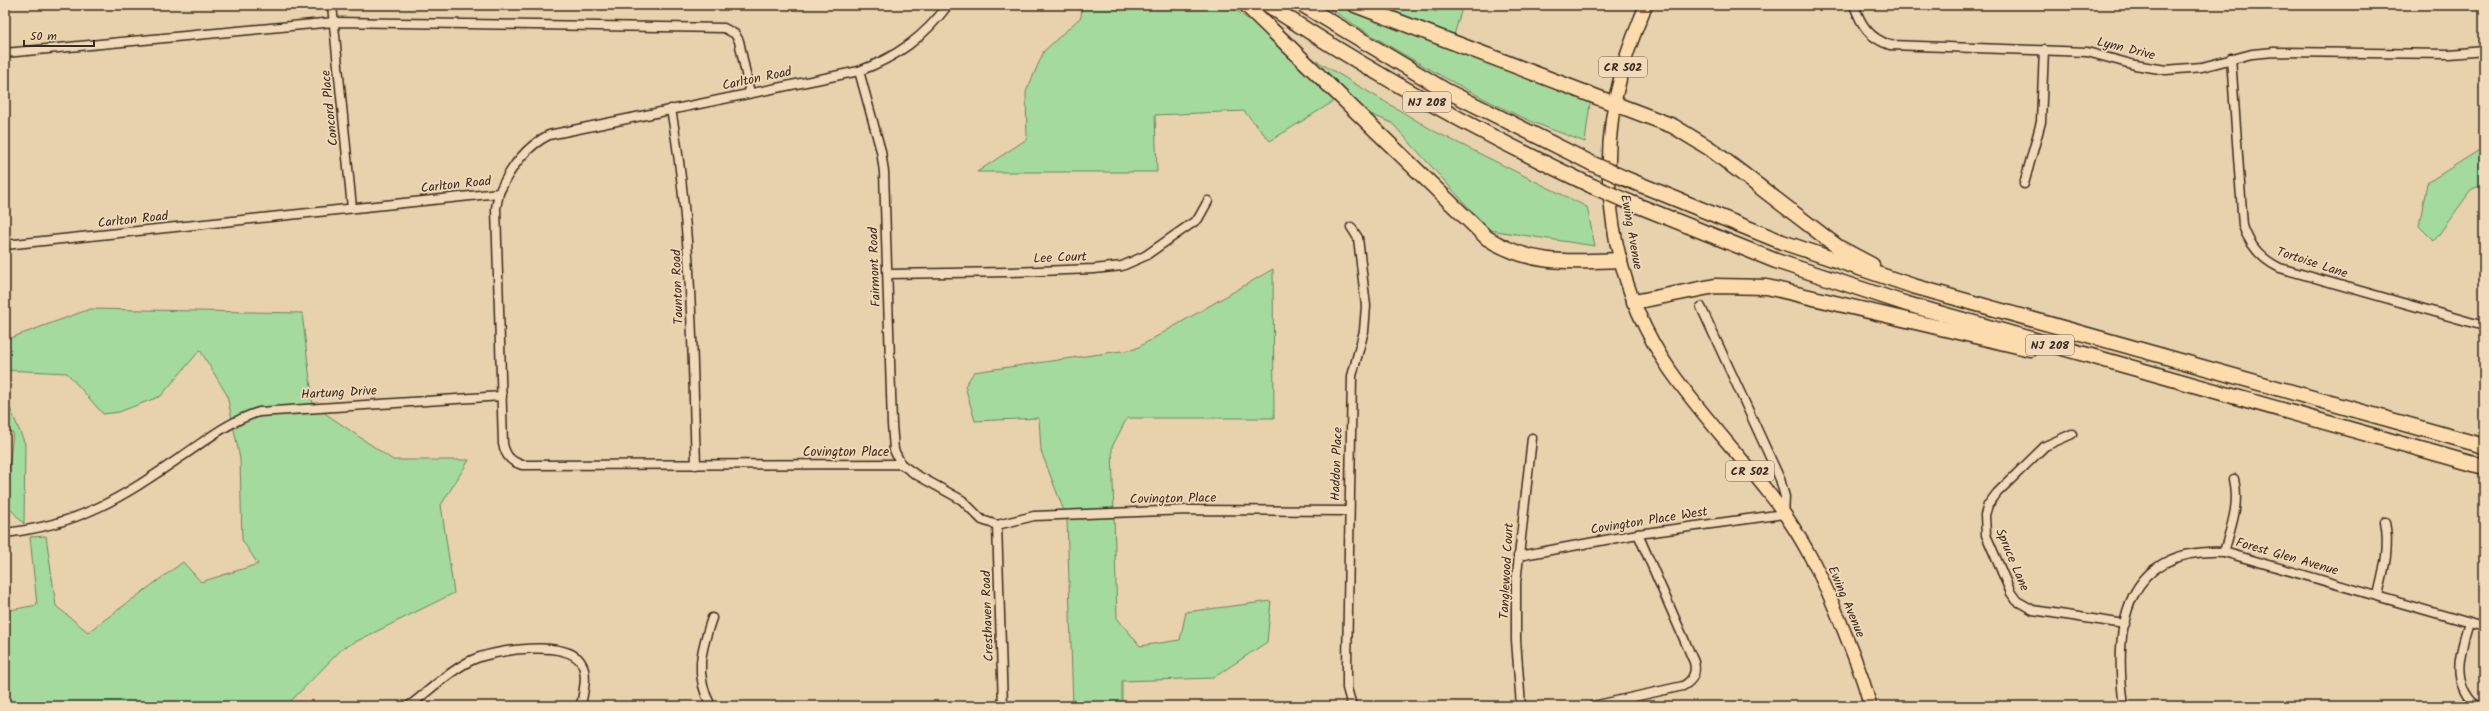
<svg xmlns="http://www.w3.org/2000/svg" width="2489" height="711" font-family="Kalam,sans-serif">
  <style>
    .green { fill: #a4da9e; stroke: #70825e }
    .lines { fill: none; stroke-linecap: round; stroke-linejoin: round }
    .street-casing { stroke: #3b2a1e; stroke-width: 11 }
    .primary-casing { stroke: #3b2a1e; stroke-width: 15 }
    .highway-casing { stroke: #3b2a1e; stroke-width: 17 }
    .street { stroke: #f0dab9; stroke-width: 8 }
    .primary { stroke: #fcdcac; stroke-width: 12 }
    .highway { stroke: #fcdcac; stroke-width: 14 }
    .highway-bridge-casing { stroke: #3b2a1e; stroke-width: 17; stroke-linecap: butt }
    .highway-bridge { stroke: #fcdcac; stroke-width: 14 }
    .labels { text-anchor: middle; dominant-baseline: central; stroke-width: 3.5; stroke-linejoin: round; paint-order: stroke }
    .shield { fill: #f0dab9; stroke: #715f4c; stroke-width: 1 }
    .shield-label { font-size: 12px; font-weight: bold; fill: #3b2a1e }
    .street-label { font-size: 13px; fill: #3b2a1e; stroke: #f0dab9 }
  </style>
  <rect width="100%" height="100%" fill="#e8d1ad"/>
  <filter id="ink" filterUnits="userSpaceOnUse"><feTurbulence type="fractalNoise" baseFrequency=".025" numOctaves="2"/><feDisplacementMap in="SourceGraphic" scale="8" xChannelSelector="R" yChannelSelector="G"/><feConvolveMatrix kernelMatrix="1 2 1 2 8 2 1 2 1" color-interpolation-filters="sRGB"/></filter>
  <g filter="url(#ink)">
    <!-- green -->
    <g class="green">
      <path d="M1082 5H1228L1255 24 1434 131 1587 207 1595 246 1489 230 1392 123 1336 100 1270 141 1244 111 1155 115 1157 172H977L1027 139 1026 92 1044 51 1081 17Z"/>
      <path d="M1324 5H1421L1436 12 1438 5H1463L1451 45 1590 103 1585 142C1562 133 1537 125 1515 114 1449 82 1385 45 1324 5Z"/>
      <path d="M2484 147V184L2472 189 2434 241 2419 226 2427 183Z"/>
      <path d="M1273 269 1274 418H1127L1112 447 1117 618 1140 646 1180 640 1186 612 1271 601 1267 642 1213 678 1122 681V706H1073L1067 519 1041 451 1039 418 975 421 965 386 974 372 1135 349Z"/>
      <path d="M90 309 302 313 313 405 393 460H469L441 505 454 593 343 648 286 706H5V611L37 605 30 537 46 536 56 606 88 632 183 562 201 582 258 564 242 540 240 459 227 395 200 350 161 396 119 412 103 414 67 373 5 370V340Z"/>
      <path d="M5 396 25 444 24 524 5 503 13 433 5 429Z"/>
    </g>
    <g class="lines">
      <defs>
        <g id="street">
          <path d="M332 5 352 208"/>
          <path d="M1854 5C1861 25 1869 38 1890 45L2087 52 2135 65 2166 70 2202 67 2252 54 2274 52 2450 54 2484 51"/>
          <path d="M5 53 334 22 724 28 735 34 739 41 750 93"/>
          <path d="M2231 58 2243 226C2250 246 2261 259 2280 268L2484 326"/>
          <path d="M859 71 881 151 884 172 892 424 894 450 901 464"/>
          <path d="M671 109C692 227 692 346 696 465"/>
          <path d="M2024 184 2041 122 2044 50"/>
          <path d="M499 193 496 208 503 444C506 456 510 461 522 465L901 464 915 474 962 500 982 520 997 525 1034 516 1188 510 1348 511"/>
          <path d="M1351 227 1358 238 1366 306 1364 331 1352 376 1347 665V688L1352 706"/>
          <path d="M5 245 499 193C510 168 525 147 549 135L859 71C897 57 924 37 948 5"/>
          <path d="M888 274 1009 272 1094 269 1122 266 1145 256 1198 219 1208 201"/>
          <path d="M2072 434 2045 446 1997 493 1988 505 1985 515 1986 535 2011 593 2017 601 2033 610 2125 624"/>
          <path d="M997 525 1003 706"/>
          <path d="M5 533C79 525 121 498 181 457 206 440 229 421 259 412L502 396"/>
          <path d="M2224 552C2231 527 2240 505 2234 479"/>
          <path d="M1518 556 1638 534 1784 514 1785 497 1780 479 1701 307"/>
          <path d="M2378 595C2384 570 2390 548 2385 522"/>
          <path d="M2469 623C2460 652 2450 682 2476 706"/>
          <path d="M409 706C429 691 448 672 470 661 492 650 570 638 582 664 588 676 583 693 581 706"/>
          <path d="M711 706C694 675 701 650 712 618"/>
          <path d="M1521 706 1516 640V583L1532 438"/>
          <path d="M1593 706 1683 686C1692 681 1697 673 1694 662L1638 534"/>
          <path d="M2124 706C2113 625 2125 547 2224 552L2484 627"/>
        </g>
        <path id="primary" d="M1646 5C1637 27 1628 48 1622 71 1594 171 1611 284 1670 370 1700 413 1736 451 1768 492 1803 535 1826 584 1846 636 1855 659 1865 682 1870 706"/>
        <g id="highway">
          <path d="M1246 5 1487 238C1532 266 1569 262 1620 260"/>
          <path d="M1268 5C1372 73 1480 133 1592 186"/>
          <path d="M1303 5 1445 90 1593 164"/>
          <path d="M1355 5 1673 126 1709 148 1838 247 1872 265"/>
          <path d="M1624 178 1782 242 1913 286 2484 446"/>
          <path d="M1624 200 1776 261 1907 304 2484 467"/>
          <path d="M1634 302 1715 286 1767 287 2030 349"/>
        </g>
      </defs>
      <!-- street casing -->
      <use href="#street" class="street-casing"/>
      <!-- primary casing -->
      <use href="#primary" class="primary-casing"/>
      <!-- highway casing -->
      <use href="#highway" class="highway-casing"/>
      <!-- street -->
      <use href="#street" class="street"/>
      <!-- primary -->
      <use href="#primary" class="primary"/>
      <!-- highway -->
      <use href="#highway" class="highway"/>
      <defs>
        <g id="highway-bridge">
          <path d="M1593 164 1624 178"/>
          <path d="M1592 186 1624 200"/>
        </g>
      </defs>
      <!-- highway-bridge casing -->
      <use href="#highway-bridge" class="highway-bridge-casing"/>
      <!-- highway-bridge -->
      <use href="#highway-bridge" class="highway-bridge"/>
    </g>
  </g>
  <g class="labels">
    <!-- shield labels -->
    <g class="shield">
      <rect x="1599" y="57" width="48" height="20" rx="3"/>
      <rect x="1403" y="92" width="48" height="20" rx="3"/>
      <rect x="2026" y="335" width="48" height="20" rx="3"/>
      <rect x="1726" y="461" width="48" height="20" rx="3"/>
    </g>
    <g class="shield-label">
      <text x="1623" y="67">CR 502</text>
      <text x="1427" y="102">NJ 208</text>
      <text x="2050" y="345">NJ 208</text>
      <text x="1750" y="471">CR 502</text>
    </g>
    <!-- street labels -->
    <g class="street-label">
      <text transform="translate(2126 49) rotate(14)">Lynn Drive</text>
      <text transform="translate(757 79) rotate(-12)">Carlton Road</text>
      <text transform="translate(330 108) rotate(-96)">Concord Place</text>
      <text transform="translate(456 185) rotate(-6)">Carlton Road</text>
      <text transform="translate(133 220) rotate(-6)">Carlton Road</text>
      <text transform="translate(1631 232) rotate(80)">Ewing Avenue</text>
      <text transform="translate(1060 258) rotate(-2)">Lee Court</text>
      <text transform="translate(2312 263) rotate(18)">Tortoise Lane</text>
      <text transform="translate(875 267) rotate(-92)">Fairmont Road</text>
      <text transform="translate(678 287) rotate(-92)">Taunton Road</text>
      <text transform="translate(339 393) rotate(-3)">Hartung Drive</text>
      <text x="846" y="452">Covington Place</text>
      <text transform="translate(1337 464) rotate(-88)">Haddon Place</text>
      <text transform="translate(1173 499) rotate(-1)">Covington Place</text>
      <text transform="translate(1649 521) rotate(-9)">Covington Place West</text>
      <text transform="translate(2287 557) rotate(16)">Forest Glen Avenue</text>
      <text transform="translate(2012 560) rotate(67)">Spruce Lane</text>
      <text transform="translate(1507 571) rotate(-87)">Tanglewood Court</text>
      <text transform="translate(1846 602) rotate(67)">Ewing Avenue</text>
      <text transform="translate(988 616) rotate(-92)">Cresthaven Road</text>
    </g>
  </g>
  <!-- margin -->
  <rect width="2489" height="711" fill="none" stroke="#f0dab9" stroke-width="20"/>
  <rect x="10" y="10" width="2469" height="691" fill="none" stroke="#3b2a1e" stroke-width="1.5" filter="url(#ink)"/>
  <!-- scale -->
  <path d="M24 40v6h70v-6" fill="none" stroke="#3b2a1e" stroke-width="2"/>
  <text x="30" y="40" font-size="12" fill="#3b2a1e" stroke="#f0dab9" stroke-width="3" paint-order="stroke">50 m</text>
</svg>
